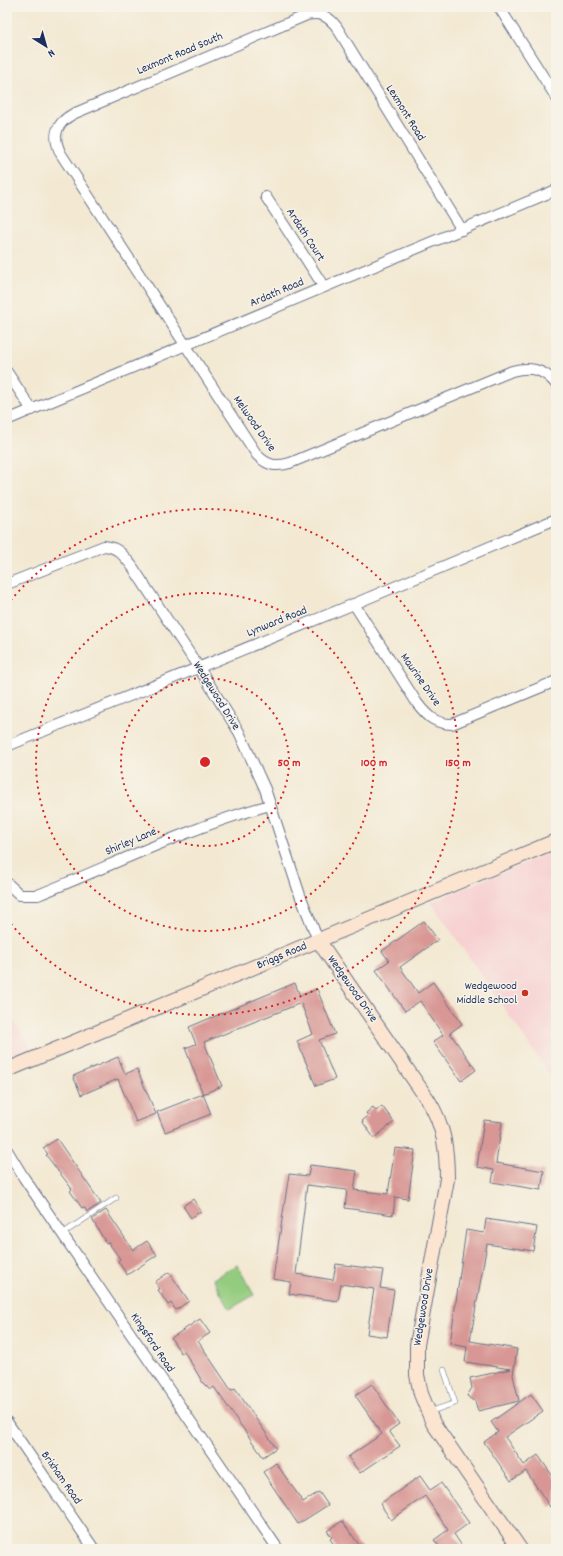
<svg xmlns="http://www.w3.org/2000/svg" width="563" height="1556" font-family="Dekko,sans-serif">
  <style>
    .built { fill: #f7cfd1 }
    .green { fill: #94cc7f; stroke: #587e6e }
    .building { fill: #d89794 }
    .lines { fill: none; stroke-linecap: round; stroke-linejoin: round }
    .lane-casing { stroke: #677087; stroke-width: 6 }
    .street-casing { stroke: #677087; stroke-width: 12 }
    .secondary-casing { stroke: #677087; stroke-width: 16 }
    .lane { stroke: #fff; stroke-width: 5 }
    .street { stroke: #fff; stroke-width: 10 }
    .secondary { stroke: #fce5d0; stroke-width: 14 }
    .ring { fill: none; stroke: #d62828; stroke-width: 2; stroke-dasharray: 2 4 }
    .poi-dot { fill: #c8321e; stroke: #f7f3e8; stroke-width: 1.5 }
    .labels { text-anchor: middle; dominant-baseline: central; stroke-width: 3; stroke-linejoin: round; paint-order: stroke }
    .street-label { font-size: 12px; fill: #1b2f5e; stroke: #f7f3e8 }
    .poi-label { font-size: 12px; fill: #1b2f5e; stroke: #f7f3e8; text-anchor: end }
    .centre { fill: #d62828; stroke: #f7f3e8; stroke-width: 2 }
    .ring-label { font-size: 12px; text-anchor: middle; font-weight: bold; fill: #d62828; stroke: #f7f3e8; stroke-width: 3; stroke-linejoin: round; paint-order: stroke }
  </style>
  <rect width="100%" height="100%" fill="#f7f3e8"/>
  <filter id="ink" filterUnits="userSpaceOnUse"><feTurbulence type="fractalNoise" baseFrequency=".025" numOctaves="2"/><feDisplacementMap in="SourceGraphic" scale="8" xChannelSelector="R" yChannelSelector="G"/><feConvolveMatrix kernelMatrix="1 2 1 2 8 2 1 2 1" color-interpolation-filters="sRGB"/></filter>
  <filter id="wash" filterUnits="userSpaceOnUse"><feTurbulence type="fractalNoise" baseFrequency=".012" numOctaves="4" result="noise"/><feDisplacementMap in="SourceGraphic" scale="16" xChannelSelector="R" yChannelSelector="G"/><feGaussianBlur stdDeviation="0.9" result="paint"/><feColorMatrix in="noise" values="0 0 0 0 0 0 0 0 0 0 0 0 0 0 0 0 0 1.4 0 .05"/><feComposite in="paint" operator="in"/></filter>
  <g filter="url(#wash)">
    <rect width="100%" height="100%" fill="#f3e9d3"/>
    <!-- built -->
    <g class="built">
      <path d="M556 850V1084L431 902Z"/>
      <path d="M7 1012 34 1052 7 1063Z"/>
    </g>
    <!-- green -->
    <path class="green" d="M237 1265 254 1295 230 1309 213 1279Z"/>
    <g id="blocks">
      <!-- building -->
      <g class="building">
        <path d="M424 921 438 940 400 967 418 993 433 982 462 1024 450 1033 476 1070 461 1081 433 1042 443 1035 420 1001 405 1011 376 970 389 961 382 951Z"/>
        <path d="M295 983 300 996 317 989 335 1034 319 1040 335 1079 316 1086 297 1041 313 1034 301 1003 204 1042 222 1086 203 1094 185 1048 196 1044 189 1027Z"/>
        <path d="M118 1057 125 1074 137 1069 156 1114 136 1122 118 1079 81 1095 73 1076Z"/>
        <path d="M203 1094 211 1114 165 1132 157 1112Z"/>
        <path d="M382 1106 394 1122 374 1138 362 1121 368 1116 366 1113 373 1107 376 1111Z"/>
        <path d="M484 1120 502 1122 496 1163 544 1171 541 1190 492 1182 494 1170 477 1167Z"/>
        <path d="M57 1139 101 1203 87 1212 84 1207 82 1208 70 1191 72 1189 46 1155 48 1154 43 1148Z"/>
        <path d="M395 1148 415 1150 408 1199 395 1197 393 1215 345 1208 347 1190 307 1185 296 1274 333 1280 336 1264 383 1270 380 1288 394 1290 387 1337 367 1334 374 1289 341 1284 338 1301 289 1294 291 1282 273 1279 289 1174 308 1176 310 1165 357 1171 354 1190 388 1194Z"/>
        <path d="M193 1199 201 1211 191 1218 183 1206Z"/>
        <path d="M106 1210 133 1250 147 1241 157 1255 127 1275 118 1261 120 1259 108 1242 106 1243 92 1219Z"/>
        <path d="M486 1219 537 1227 533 1251 487 1244 470 1341 517 1349 513 1375 519 1401 478 1411 475 1401 467 1396 472 1388 470 1378 511 1369 465 1362 467 1347 450 1344 466 1230 484 1233Z"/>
        <path d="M169 1272 189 1301 176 1310 171 1303 168 1305 158 1290 160 1289 155 1282Z"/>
        <path d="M200 1319 210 1333 198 1341 231 1390 235 1388 276 1448 263 1457 214 1387 210 1390 203 1383 184 1351 181 1353 171 1338Z"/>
        <path d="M372 1384 399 1424 389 1431 400 1446 360 1473 348 1457 382 1434 355 1395Z"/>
        <path d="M531 1394 543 1411 505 1437 524 1465 538 1455 556 1481V1503L550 1507 526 1471 511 1481 484 1442 498 1432 491 1422Z"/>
        <path d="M276 1463 303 1502 319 1492 328 1505 298 1524 263 1472Z"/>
        <path d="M420 1476 430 1490 441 1483 469 1523 454 1534 464 1549H441L434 1540 448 1530 425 1496 391 1520 380 1504Z"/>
        <path d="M342 1521 362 1549H337L330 1539 332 1537 327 1531Z"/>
      </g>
    </g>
  </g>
  <g filter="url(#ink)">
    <use href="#blocks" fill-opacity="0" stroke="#677087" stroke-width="1"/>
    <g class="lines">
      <defs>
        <g id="lane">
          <path d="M62 1234 116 1198"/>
          <path d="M429 1412 455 1403 444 1370"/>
        </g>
        <g id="street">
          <path d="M499 7 556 97"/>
          <path d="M266 197 324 287"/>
          <path d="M462 230 336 26C328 16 320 12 307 15L73 114C55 124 52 136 61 154L257 455C268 466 276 467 290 463L512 371C530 366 544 369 556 384"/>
          <path d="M7 372 32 410"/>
          <path d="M7 420 556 190"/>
          <path d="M7 584 104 546C118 547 123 555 132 566L199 668 239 732 265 789 300 895 318 940"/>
          <path d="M354 604 417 703C427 716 435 724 452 724L556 681"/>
          <path d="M7 746 354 604 556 519"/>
          <path d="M7 883 20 895H38C115 864 190 827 270 805"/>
          <path d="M7 1150 24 1178 278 1549"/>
          <path d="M7 1422 94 1549"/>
        </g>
        <g id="secondary">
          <path d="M318 940 428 1100C444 1125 447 1150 447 1179L417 1345V1375L421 1394 433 1423 520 1549"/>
          <path d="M7 1070 556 841"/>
        </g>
      </defs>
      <!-- lane casing -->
      <use href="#lane" class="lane-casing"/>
      <!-- street casing -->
      <use href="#street" class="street-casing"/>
      <!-- secondary casing -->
      <use href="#secondary" class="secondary-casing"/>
      <!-- lane -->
      <use href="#lane" class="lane"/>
      <!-- street -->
      <use href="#street" class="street"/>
      <!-- secondary -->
      <use href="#secondary" class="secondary"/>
    </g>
  </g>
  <!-- distance rings -->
  <g class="ring">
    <circle cx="205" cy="762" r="84"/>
    <circle cx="205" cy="762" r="169"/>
    <path d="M7 605A253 253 0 1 1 7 919"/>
  </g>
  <!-- markers -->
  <circle class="poi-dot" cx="525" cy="993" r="4"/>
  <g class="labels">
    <!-- street labels -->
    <g class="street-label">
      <text transform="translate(180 54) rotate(-23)">Lexmont Road South</text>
      <text transform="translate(405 113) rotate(58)">Lexmont Road</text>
      <text transform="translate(305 235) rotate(57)">Ardath Court</text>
      <text transform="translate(277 293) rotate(-23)">Ardath Road</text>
      <text transform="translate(254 424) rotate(55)">Melwood Drive</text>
      <text transform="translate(277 622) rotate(-22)">Lynward Road</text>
      <text transform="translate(420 680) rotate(55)">Maurine Drive</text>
      <text transform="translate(216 696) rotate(58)">Wedgewood Drive</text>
      <text transform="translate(131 842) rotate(-23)">Shirley Lane</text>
      <text transform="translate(282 956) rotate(-23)">Briggs Road</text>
      <text transform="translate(352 989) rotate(55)">Wedgewood Drive</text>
      <text transform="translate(424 1307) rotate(-81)">Wedgewood Drive</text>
      <text transform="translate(152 1343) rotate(56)">Kingsford Road</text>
      <text transform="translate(61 1478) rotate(55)">Brixham Road</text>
    </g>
    <!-- poi labels -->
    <g class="poi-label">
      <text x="517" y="986">Wedgewood<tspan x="517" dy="14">Middle School</tspan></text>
    </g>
  </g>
  <circle cx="205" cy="762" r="6" class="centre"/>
  <g class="ring-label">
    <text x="289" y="766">50 m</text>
    <text x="374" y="766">100 m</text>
    <text x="458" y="766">150 m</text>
  </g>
  <!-- margin -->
  <rect width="563" height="1556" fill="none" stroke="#f7f3e8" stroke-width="24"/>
  <!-- north arrow -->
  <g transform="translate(46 46) rotate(143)" stroke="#f7f3e8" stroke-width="3" paint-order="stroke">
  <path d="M0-3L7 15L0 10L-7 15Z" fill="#1b2f5e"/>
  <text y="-6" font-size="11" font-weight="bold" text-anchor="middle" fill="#1b2f5e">N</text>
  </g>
</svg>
